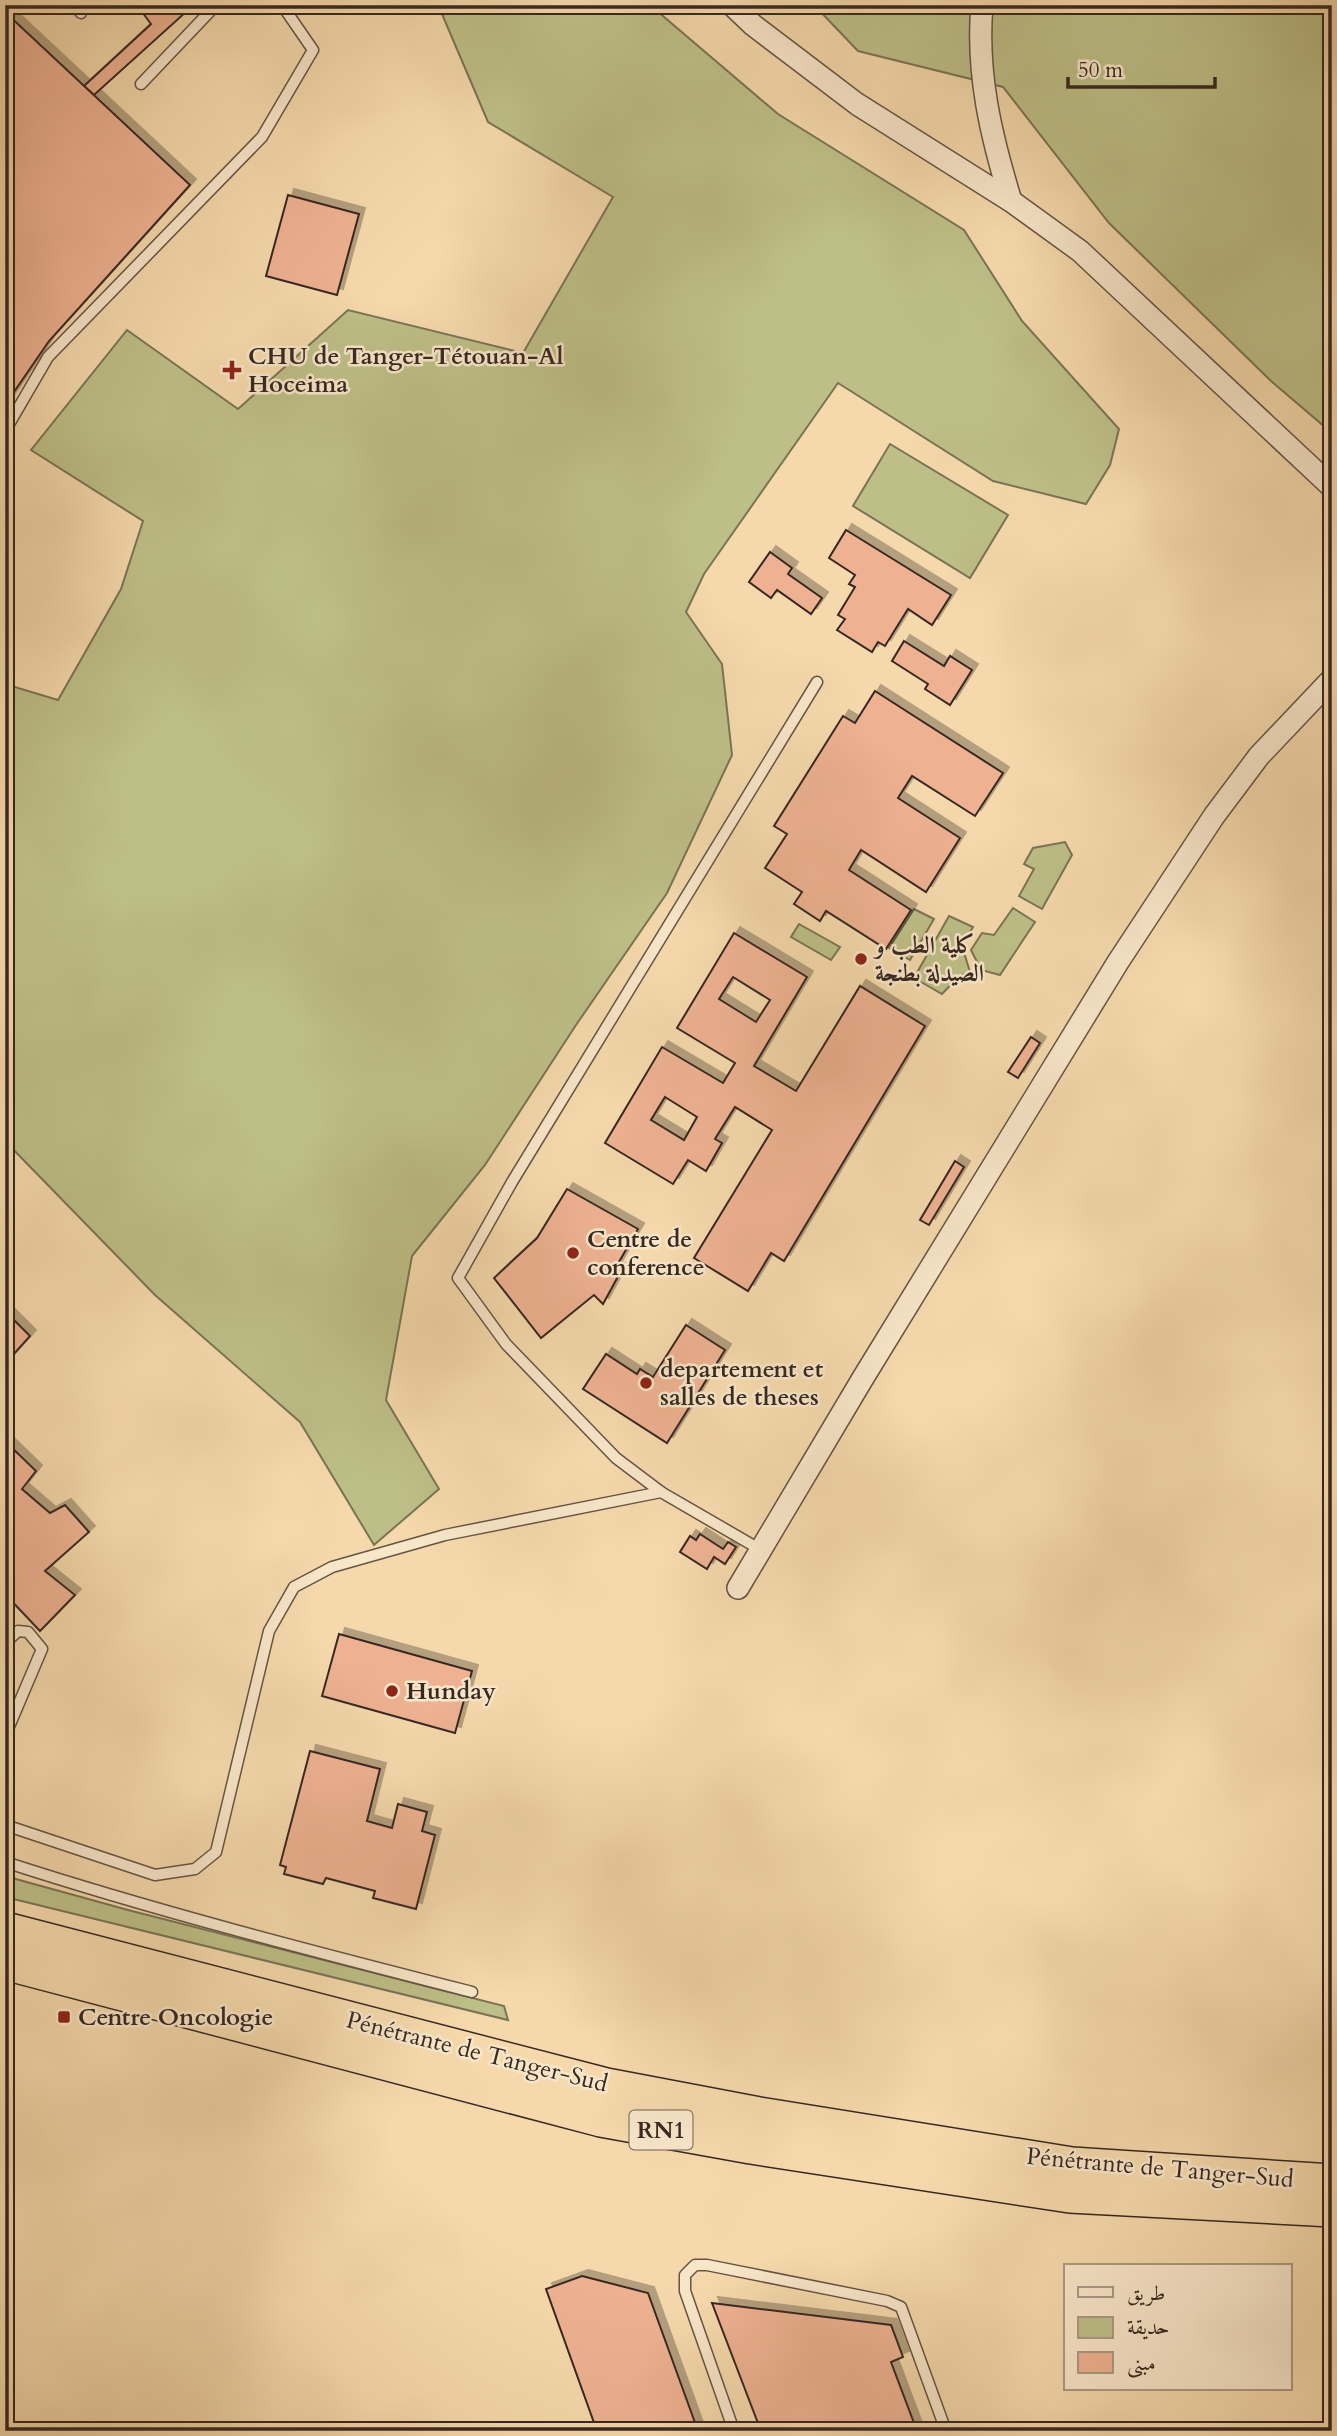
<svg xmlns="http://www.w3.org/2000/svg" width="1337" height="2436" font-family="Cardo,Amiri,serif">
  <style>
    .green { fill: #bebf88; stroke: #7a7454; stroke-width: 2 }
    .building { fill: #eeb292; stroke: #372821; stroke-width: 2; fill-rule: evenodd; filter: url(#shadow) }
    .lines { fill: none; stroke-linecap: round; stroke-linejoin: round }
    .service-casing { stroke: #665444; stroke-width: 13 }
    .minor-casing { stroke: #665444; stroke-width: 24 }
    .trunk-casing { stroke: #372821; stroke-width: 38 }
    .service { stroke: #f8e6c9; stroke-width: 10 }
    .minor { stroke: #f8e6c9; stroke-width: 21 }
    .trunk { stroke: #f5d9ac; stroke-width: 35 }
    .poi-dot { fill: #8f2418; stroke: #f8e6c9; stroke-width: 2.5 }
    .labels { text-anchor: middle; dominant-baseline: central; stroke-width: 5; stroke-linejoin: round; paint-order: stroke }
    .shield { fill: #f8e6c9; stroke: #716153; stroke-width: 2 }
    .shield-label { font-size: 23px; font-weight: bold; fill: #372821 }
    .poi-label { font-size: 24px; font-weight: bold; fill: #372821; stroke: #f8e6c9; text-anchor: start }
    .street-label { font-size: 24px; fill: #372821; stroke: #f8e6c9 }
  </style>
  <defs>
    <filter id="shadow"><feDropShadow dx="6" dy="-6" stdDeviation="0" flood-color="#0004"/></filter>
  </defs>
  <rect width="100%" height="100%" fill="#f5d9ac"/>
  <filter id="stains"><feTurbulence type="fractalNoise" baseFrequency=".00286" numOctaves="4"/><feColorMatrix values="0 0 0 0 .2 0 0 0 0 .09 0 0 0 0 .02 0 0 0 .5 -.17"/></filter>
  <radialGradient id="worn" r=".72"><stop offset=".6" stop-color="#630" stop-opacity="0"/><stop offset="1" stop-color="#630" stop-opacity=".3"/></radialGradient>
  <!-- green -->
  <g class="green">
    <path d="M436 5H650L778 114 964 230 1022 321 1119 429 1110 465 1086 504 993 481 838 383 704 574 686 612 722 664 732 755 667 893 576 1025 485 1165 412 1256 386 1400 439 1489 374 1545 300 1422 155 1295 5 1141V684L58 700 121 589 143 521 31 450 127 330 238 409 348 310 523 353 613 197 488 122 442 14Z"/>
    <path d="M814 5H1332V433L1271 381 1109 223 1003 87 858 51Z"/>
    <path d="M890 444 1008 515 970 578 853 506Z"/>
    <path d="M1065 842 1072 855 1042 909 1019 896 1034 869 1024 864 1033 848Z"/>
    <path d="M1013 908 1035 922 1000 975 981 970 971 950 982 933 994 935Z"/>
    <path d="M914 909 934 919 910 960 889 948Z"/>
    <path d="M949 916 973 927 962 946 970 972 959 976 942 994 914 978Z"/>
    <path d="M799 924 840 947 831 960 791 937Z"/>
    <path d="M5 1876 128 1910 504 2006 508 2020 5 1897Z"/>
  </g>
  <!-- building -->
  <g class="building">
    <path d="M137 5H182L187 11 94 95 84 86 151 24Z"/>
    <path d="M5 12 190 185 49 341 5 405Z"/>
    <path d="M288 195 359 214 337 295 266 276Z"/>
    <path d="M846 530 951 595 932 625 908 609 885 646 878 642 872 652 837 630 845 619 838 615 855 587 849 584 855 575 829 558Z"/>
    <path d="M770 552 792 568 788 574 822 598 811 614 777 590 771 598 749 582Z"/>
    <path d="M904 641 944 666 950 656 972 670 950 705 925 689 928 684 892 661Z"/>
    <path d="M875 691 1003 773 975 816 912 776 898 798 960 838 926 892 861 850 849 870 911 910 886 949 826 911 820 921 794 904 802 892 765 868 787 834 774 826 843 716 855 723Z"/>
    <path d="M734 933 807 977 754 1066 796 1091 860 986 925 1026 784 1261 771 1253 748 1291 694 1258 772 1130 735 1107 715 1139 722 1143 706 1171 688 1160 673 1184 605 1143 662 1047 723 1083 735 1063 677 1028ZM733 977 770 1000 756 1022 719 999ZM665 1097 697 1117 684 1140 651 1120Z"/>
    <path d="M1031 1037 1040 1043 1018 1078 1008 1072Z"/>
    <path d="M955 1161 964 1167 929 1225 920 1220Z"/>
    <path d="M567 1189 638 1229 616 1267 621 1271 603 1304 594 1295 541 1338 494 1278 537 1238Z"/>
    <path d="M5 1311 30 1336 5 1364Z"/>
    <path d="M686 1325 725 1350 667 1443 583 1389 606 1354 637 1374 640 1369 653 1377Z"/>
    <path d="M5 1441 36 1471 22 1489 50 1513 65 1505 89 1532 45 1571 75 1595 40 1631 5 1594Z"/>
    <path d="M700 1534 723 1549 728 1542 736 1547 725 1564 714 1557 707 1569 680 1552 690 1536 696 1540Z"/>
    <path d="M339 1634 472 1671 455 1733 322 1696Z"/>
    <path d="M310 1751 380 1769 367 1821 392 1828 398 1804 427 1812 422 1831 435 1835 416 1909 373 1898 375 1891 326 1878 323 1884 284 1874 286 1867 280 1865Z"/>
    <path d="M582 2276 648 2293 698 2431H597L546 2289Z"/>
    <path d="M712 2303 891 2325 903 2357 891 2362 917 2431H761Z"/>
  </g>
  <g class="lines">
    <defs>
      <g id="service">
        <path d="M74 5 81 13"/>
        <path d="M141 84 216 5"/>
        <path d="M5 431 48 357 262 137 313 50 282 5"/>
        <path d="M761 1550 661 1492 616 1458 506 1344 458 1278 512 1182 817 682"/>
        <path d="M5 1643 18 1631 28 1632 42 1649 5 1736"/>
        <path d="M5 1825 155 1875 195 1869 216 1852 269 1631 294 1587 332 1567 445 1535 661 1492"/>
        <path d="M5 1862C159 1912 316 1952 472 1992"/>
        <path d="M734 2431 685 2291V2275L695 2265H707L887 2301 901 2307 946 2431"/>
      </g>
      <g id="minor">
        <path d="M732 5 753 25 857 104 1011 201 1080 251 1332 487"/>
        <path d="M982 5C976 73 991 136 1011 201"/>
        <path d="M738 1588 863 1378 1118 962 1214 816 1259 756 1332 679"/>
      </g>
      <g id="trunk">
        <path d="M5 1930 606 2086 759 2115 1072 2165 1332 2182"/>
        <path d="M5 1962 601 2119 751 2146 1070 2195 1332 2209"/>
      </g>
    </defs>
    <!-- service casing -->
    <use href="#service" class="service-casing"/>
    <!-- minor casing -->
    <use href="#minor" class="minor-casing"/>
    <!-- trunk casing -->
    <use href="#trunk" class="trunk-casing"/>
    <!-- service -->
    <use href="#service" class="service"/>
    <!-- minor -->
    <use href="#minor" class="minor"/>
    <!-- trunk -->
    <use href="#trunk" class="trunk"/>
  </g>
  <!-- markers -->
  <g class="poi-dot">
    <path d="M228.5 359.5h7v7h7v7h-7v7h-7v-7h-7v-7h7z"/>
    <circle cx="861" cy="959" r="7"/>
    <circle cx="573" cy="1253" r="7"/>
    <circle cx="646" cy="1383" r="7"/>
    <circle cx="392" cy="1691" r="7"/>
    <rect x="57" y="2010" width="14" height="14" rx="3.5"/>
  </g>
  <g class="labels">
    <!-- shield labels -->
    <rect class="shield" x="629.5" y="2110.5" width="63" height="39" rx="5"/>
    <g class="shield-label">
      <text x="661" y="2130">RN1</text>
    </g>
    <!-- poi labels -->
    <g class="poi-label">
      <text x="248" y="356">CHU de Tanger-Tétouan-Al<tspan x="248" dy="28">Hoceima</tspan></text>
      <text x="875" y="945">كلية الطب و<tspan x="875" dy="28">الصيدلة بطنجة</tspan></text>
      <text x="587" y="1239">Centre de<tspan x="587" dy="28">conference</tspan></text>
      <text x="660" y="1369">departement et<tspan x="660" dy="28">salles de theses</tspan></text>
      <text x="406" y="1691">Hunday</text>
      <text x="78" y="2017">Centre Oncologie</text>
    </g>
    <!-- street labels -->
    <g class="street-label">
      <text transform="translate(477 2052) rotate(14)">Pénétrante de Tanger-Sud</text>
      <text transform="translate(1160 2168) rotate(5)">Pénétrante de Tanger-Sud</text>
    </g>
  </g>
  <!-- margin -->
  <rect width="1337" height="2436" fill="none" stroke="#f5d9ac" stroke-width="28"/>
  <rect x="7" y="7" width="1323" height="2422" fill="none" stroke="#372821" stroke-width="3.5"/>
  <rect x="14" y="14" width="1309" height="2408" fill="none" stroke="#372821" stroke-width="2"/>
  <!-- legend -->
  <rect x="1064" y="2264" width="228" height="126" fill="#f8e6c9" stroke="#ab9a86" stroke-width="2"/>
  <rect x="1078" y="2287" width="35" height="10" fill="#f8e6c9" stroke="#ab9a86" stroke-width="2"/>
  <text x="1127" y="2300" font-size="21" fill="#372821">طريق</text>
  <rect x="1078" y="2317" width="35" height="21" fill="#bebf88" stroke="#ab9a86" stroke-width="2"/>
  <text x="1127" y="2334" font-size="21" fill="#372821">حديقة</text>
  <rect x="1078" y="2352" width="35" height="21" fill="#eeb292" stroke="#ab9a86" stroke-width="2"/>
  <text x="1127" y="2370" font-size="21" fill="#372821">مبنى</text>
  <!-- scale -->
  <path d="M1068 77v10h147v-10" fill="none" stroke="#372821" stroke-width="3.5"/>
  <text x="1078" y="77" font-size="21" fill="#372821" stroke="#f8e6c9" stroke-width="5" paint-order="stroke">50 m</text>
  <rect width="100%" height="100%" filter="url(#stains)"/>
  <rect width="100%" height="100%" fill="url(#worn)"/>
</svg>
